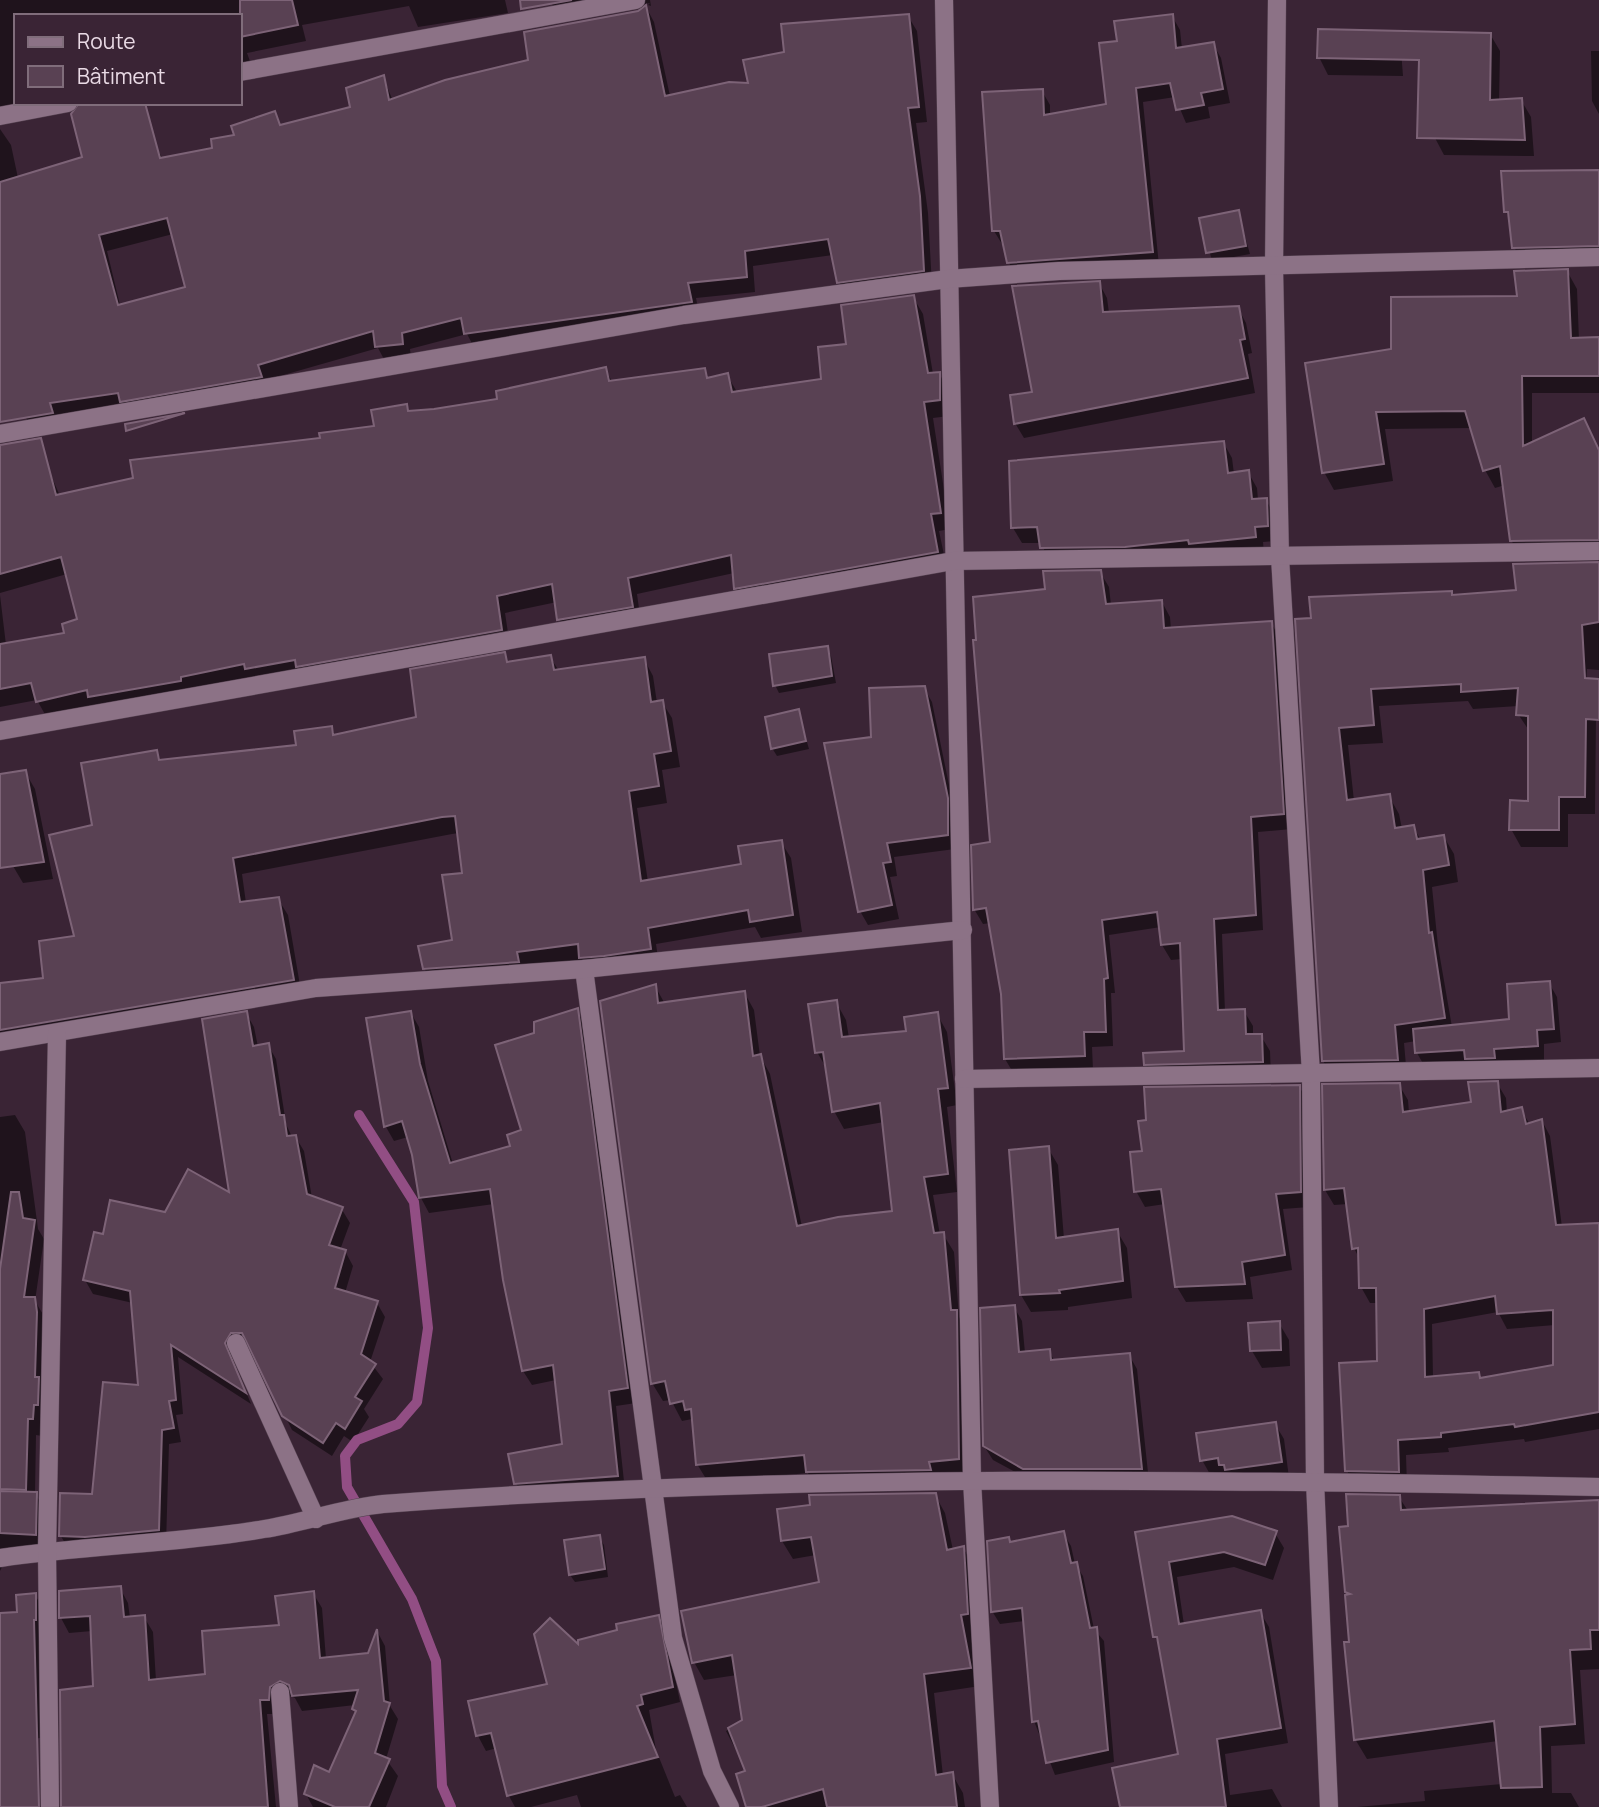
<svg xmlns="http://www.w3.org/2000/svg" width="1599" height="1807" font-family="Manrope,sans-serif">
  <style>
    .shadow { fill: #0007; fill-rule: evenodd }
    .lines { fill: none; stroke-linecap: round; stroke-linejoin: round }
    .stream { stroke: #924e84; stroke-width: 10 }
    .building { fill: #594153; stroke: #7d6377; stroke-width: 2; fill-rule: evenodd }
    .minor-casing { stroke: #554251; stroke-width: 19 }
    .minor { stroke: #8c7286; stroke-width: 18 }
  </style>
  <rect width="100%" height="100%" fill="#3a2435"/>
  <!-- shadow -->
  <g class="shadow">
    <path d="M0 0H505L508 13 418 27 409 6 302 25 306 41 247 53 255 75 240 82V16H16V103H130L163 159 214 150 274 113 282 126 352 109 383 77 393 101 529 62 646 7 654 22 670 96 750 85 786 53 908 16 917 31 927 122 916 123 928 213 932 286 848 298 839 282 833 255 753 266 755 292 696 298 700 318 475 349 467 334 410 349 411 359 386 363 378 348 266 380 35 433 26 418 0 400V129L11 145 18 178 84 158 79 108 0 125ZM173 234 187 289 120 305 107 251Z"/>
    <path d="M550 0H650L651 6 648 5 650 3 560 20Z"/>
    <path d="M1172 16 1180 30 1182 49 1213 44 1221 58 1230 103 1208 107 1210 118 1186 123 1175 97 1143 102 1159 266 1017 277 1009 263 1005 244H1002L994 231 1042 91 1050 105V115L1108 105 1119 43Z"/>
    <path d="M1490 34 1500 51 1499 101 1521 100 1531 117 1534 156 1444 155 1435 138Z"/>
    <path d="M1401 50 1403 76 1328 75 1319 57Z"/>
    <path d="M1591 51H1599V114L1592 101Z"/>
    <path d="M1599 172V263L1524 265 1514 247 1511 221 1506 212Z"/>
    <path d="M1238 212 1250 254 1212 261 1201 219Z"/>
    <path d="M1567 271 1577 289 1579 340 1599 339V393H1532V444L1584 420 1599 450V557L1522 558 1511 540 1505 485 1495 488 1485 470 1472 428 1385 429 1393 481 1334 490 1324 472 1393 351 1519 298Z"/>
    <path d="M1099 283 1107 298 1109 313 1238 308 1246 323 1252 353 1248 354 1255 393 1024 438 1015 423Z"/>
    <path d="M913 297 923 314 933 374 939 373 948 390 949 416 933 418 950 529 939 531 947 569 745 605 736 588 734 573 637 594 641 623 569 636 559 619 557 602 505 613 510 646 47 718 37 700 0 707V595L6 645 66 634 80 620 67 574 0 593V469L46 464 60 496 376 428 406 406 410 413 499 400 605 369 613 383 704 370 709 379 727 375 737 392 823 381 848 345Z"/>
    <path d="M1223 442 1232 458 1234 474 1248 472 1257 488 1258 500H1266L1275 516 1276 541 1263 542 1264 553 1051 564 1041 543H1022L1013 528Z"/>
    <path d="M1599 564V670L1587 669 1585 698 1596 716 1595 814H1568V847H1521L1511 829 1530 803V732L1518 714V706L1473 709 1468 701 1379 706 1383 743 1348 745 1354 801 1389 796 1399 814 1402 829 1413 827 1421 840 1444 837 1454 854 1458 882 1432 887 1438 946 1452 1027 1511 1020 1549 983 1557 997 1561 1042 1544 1044V1060L1425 1067 1417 1053 1416 1041 1404 1043 1407 1077 1334 1078 1323 1061 1312 620 1451 592 1453 596 1518 592Z"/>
    <path d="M1100 572 1109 587 1111 605 1162 602 1170 617 1171 630 1271 623 1280 638 1292 829 1258 832 1263 930 1222 934 1225 1012 1244 1011 1253 1026V1036H1261L1270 1051 1271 1077 1154 1079 1145 1064 1186 1052 1182 959 1171 960 1162 945 1161 927 1109 935 1115 993H1111L1113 1046 1092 1047 1093 1070 1014 1074 1005 1059 1003 993 991 923 983 924 974 909 992 844 1047 590Z"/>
    <path d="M827 648 831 656 836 683 779 693 775 685Z"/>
    <path d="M504 654 509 663 550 657 559 671 644 659 653 676 657 703 662 702 672 718 680 767 662 770 667 803 637 808 648 882 743 865 781 842 791 858 802 932 761 938 755 927 656 944 659 965 434 985 424 968 454 941 464 874 459 833 452 834 242 874 246 903 278 899 288 915 302 997 0 1048V985L45 980 76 938 94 826 156 752 162 762 298 747 331 728 335 736 418 718Z"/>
    <path d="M924 688 932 702 955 814V849L894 857 897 876 890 877 899 919 868 925 860 911 872 739Z"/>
    <path d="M798 711 809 749 777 756 772 748Z"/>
    <path d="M25 772 35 789 53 879 23 883 13 866 0 800V776Z"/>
    <path d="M655 986 665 1004 744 992 754 1010 760 1056 770 1074 802 1227 894 1213 884 1122 844 1129 834 1111 828 1071 817 1052 836 1002 846 1020 849 1038 908 1032 937 1014 947 1032 957 1105 947 1107 957 1192 933 1195 940 1235 943 1234 954 1252 959 1317 967 1330 969 1476 818 1490 808 1473 708 1482 697 1464 692 1419 682 1421 671 1400 663 1401 652 1383Z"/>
    <path d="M577 1010 585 1025 636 1403 616 1406 625 1491 524 1498 516 1483 564 1445 556 1380 532 1385 523 1371 494 1204 429 1213 421 1198 408 1137 394 1141 386 1127 368 1019 411 1013 419 1027 428 1081 453 1164 512 1147 523 1131 535 1034Z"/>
    <path d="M246 1013 254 1027 258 1047 268 1045 276 1059 286 1124 292 1137 295 1136 304 1151 312 1198 341 1208 350 1223 340 1250 345 1251 353 1266 345 1293 377 1303 385 1317 370 1362 383 1379 364 1409 369 1417 353 1442 344 1436 332 1456 292 1430 251 1347H239L232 1358 251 1404 178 1357 183 1414 176 1415 181 1442 169 1444 166 1544 69 1549 60 1535 93 1496 140 1387 133 1303 93 1294 85 1280 104 1236 231 1196Z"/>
    <path d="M1497 1083 1506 1098 1507 1113 1521 1109 1530 1125 1542 1121 1550 1136 1562 1227 1599 1224V1429L1525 1442 1524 1439 1448 1448 1449 1452 1406 1455 1407 1487 1356 1486 1347 1471 1379 1363 1378 1303H1370L1361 1287 1360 1260 1354 1248 1348 1204 1334 1205 1325 1190 1399 1085 1408 1100 1409 1113 1473 1104ZM1498 1312 1507 1329 1555 1325V1366L1481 1379 1478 1373 1433 1378 1432 1324Z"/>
    <path d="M1299 1086 1308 1102 1309 1207 1283 1209 1292 1270 1250 1277 1253 1299 1186 1302 1177 1287 1165 1204 1145 1207 1136 1191 1144 1153Z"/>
    <path d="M15 1115 25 1132 38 1229 44 1239 35 1301 44 1316 42 1436 36 1435 35 1494 46 1511 45 1551 3 1565 0 1571V1117Z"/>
    <path d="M1048 1148 1058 1165 1064 1239 1117 1231 1127 1248 1132 1298 1068 1307V1310L1031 1312 1021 1295Z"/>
    <path d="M1014 1307 1022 1321 1025 1353 1049 1351 1055 1362 1129 1355 1137 1369 1149 1482 1032 1481 993 1460 984 1446Z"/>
    <path d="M1279 1323 1289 1340 1290 1366 1262 1368 1252 1351Z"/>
    <path d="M1275 1424 1284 1439 1289 1478 1211 1476 1202 1460Z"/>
    <path d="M935 1495 945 1513 953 1550 963 1548 974 1566 978 1633H971L980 1686 934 1693 943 1776 952 1774 963 1793 965 1807H747L748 1773 726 1731 744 1721 737 1675 704 1680 694 1662 821 1583 816 1555 793 1559 782 1541Z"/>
    <path d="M1399 1497 1408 1511 1599 1527V1669L1580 1670 1585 1744 1551 1746 1552 1793H1571L1579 1807H1357L1425 1801 1424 1791 1502 1784 1498 1741 1367 1759 1355 1739 1346 1592 1350 1527Z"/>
    <path d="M1063 1533 1071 1546 1075 1564 1083 1576 1094 1629 1104 1641 1114 1762 1055 1775 1034 1721 1025 1621 1000 1624 992 1611 1011 1543Z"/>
    <path d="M1137 1533H1275L1284 1548 1273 1580 1234 1567 1177 1577 1184 1625 1260 1612 1269 1627 1288 1743 1225 1754 1230 1795 1272 1789 1282 1807H1119L1180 1755 1161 1648 1155 1637Z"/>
    <path d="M599 1537 604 1545 608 1577 575 1582 570 1575Z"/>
    <path d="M120 1588 128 1603 130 1618 144 1617 153 1632 156 1681 207 1675 281 1627 313 1593 322 1608 326 1659 370 1655 378 1633 385 1646 390 1706 398 1719 386 1759 398 1776 386 1807H313L306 1794 330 1774 357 1714 355 1705 302 1711 295 1698 288 1695 277 1714H267L276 1807H63L95 1687 92 1631 69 1633 61 1618Z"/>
    <path d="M35 1595 45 1612 46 1737 27 1740 29 1807H0V1615L19 1614Z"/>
    <path d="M658 1617 666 1632 680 1702 649 1710 656 1750 675 1797 680 1795 687 1807H581L577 1795 531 1807H515L509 1796 497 1748 486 1751 478 1736 549 1685 581 1649Z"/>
  </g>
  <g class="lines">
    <!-- stream -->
    <path class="stream" d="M359 1115 414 1202 428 1328 417 1402 398 1424 357 1440 345 1456 347 1487 412 1599 436 1661 442 1786 451 1807"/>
  </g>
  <!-- building -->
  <g class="building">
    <path d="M240 0H292L298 25 240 37Z"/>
    <path d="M520 0H572L521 9Z"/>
    <path d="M646 5 665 96 729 82 748 83 743 60 784 52 781 24 909 14 919 107 908 108 920 196 924 271 837 283 828 239 745 251 747 277 688 283 692 302 464 334 461 318 402 333 403 344 375 347 373 331 258 365 262 377 120 402 118 393 50 403 53 413 0 422V182L82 157 71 114 79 103H145L160 158 212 148 211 139 234 135 231 126 275 111 280 125 350 107 346 88 384 75 389 100 445 80 528 60 524 32 638 11ZM167 218 185 287 118 305 99 235Z"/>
    <path d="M1173 14 1176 48 1214 42 1223 89 1201 93 1204 105 1176 110 1170 83 1136 88 1153 252 1007 263 1000 231H992L982 92 1043 89 1044 115 1106 104 1099 43 1117 41 1114 21Z"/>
    <path d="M1318 29 1491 33 1490 100 1522 98 1525 140 1417 138 1419 60 1317 58Z"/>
    <path d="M1599 170V246L1512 248 1508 212H1504L1501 171Z"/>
    <path d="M1239 210 1246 246 1206 253 1199 218Z"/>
    <path d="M1568 269 1571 338 1599 337V376H1522L1523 446 1584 418 1599 450V540L1510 541 1500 466 1483 471 1465 411 1376 412 1384 464 1322 473 1305 363 1391 349V297L1517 296 1514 271Z"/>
    <path d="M1100 281 1103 312 1239 306 1245 339 1240 340 1248 378 1014 424 1010 395 1032 392 1012 286Z"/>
    <path d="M914 295 928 373 940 372V400L924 402 941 513 931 514 938 552 734 589 731 555 628 578 633 607 557 620 552 584 497 596 502 630 296 667 295 660 245 669 244 664 181 677V681L88 697 87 690 36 702 31 683 0 689V644L64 633 62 624 77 619 61 557 0 574V445L41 438 56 495 133 478 130 460 320 438 319 433 374 426 371 410 407 404 408 411 434 409 497 399 496 391 606 367 609 381 705 368 707 378 728 373 732 392 821 379 818 347 846 344 841 305Z"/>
    <path d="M185 413 126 431 125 424Z"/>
    <path d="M1224 441 1228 473 1249 470 1252 499 1267 498 1268 526 1255 527 1256 537 1189 544 1188 540 1125 547 1040 548 1037 527 1011 528 1009 461Z"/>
    <path d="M1599 562V622L1582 625 1585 678 1599 679V720L1586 719 1585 797H1559V830H1509L1510 800 1528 801V716L1516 715 1518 688 1461 692V684L1371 689 1374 725 1339 728 1347 800 1390 794 1395 828 1414 825 1417 839 1444 835 1449 865 1423 870 1429 933 1432 932 1445 1018 1395 1025 1398 1060 1322 1061 1295 619 1311 618 1309 597 1452 591V595L1516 590 1513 564Z"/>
    <path d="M1101 570 1106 604 1162 600 1164 628 1272 621 1284 814 1251 817 1256 915 1214 919 1218 1010 1245 1009 1246 1034H1262L1263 1062 1144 1065 1143 1053 1184 1051 1180 943 1161 945 1157 912 1102 920 1108 978 1104 979 1106 1032H1084L1085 1056 1004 1059 1001 994 986 908 973 910 971 845 990 842 973 640H976L973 597 1045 589 1043 571Z"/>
    <path d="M828 646 832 676 773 686 769 654Z"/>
    <path d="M505 652 507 662 551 655 554 670 645 657 651 702 663 700 671 751 654 754 659 786 629 791 641 881 741 864 738 846 782 840 793 915 750 922 748 910 648 928 651 949 604 956 579 958 578 944 517 952 519 962 423 969 418 946 452 940 442 875 462 873 455 816 442 817 233 858 240 902 279 897 294 980 0 1030V983L43 978 39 941 74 936 49 835 92 825 81 763 157 750 159 760 296 745 294 731 332 726 333 735 416 717 410 669Z"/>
    <path d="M925 686 948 798V835L887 843 891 862 883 863 892 905 858 912 824 743 871 737 869 688Z"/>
    <path d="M799 709 806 741 771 749 765 717Z"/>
    <path d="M26 770 44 862 0 868V774Z"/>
    <path d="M1550 981 1554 1029 1537 1030 1538 1046 1494 1049 1495 1058 1465 1059 1464 1050 1415 1053 1413 1029 1509 1019 1507 984Z"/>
    <path d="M656 984 658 1003 745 991 753 1056 761 1054 797 1226 838 1217 892 1211 880 1103 832 1112 823 1052 815 1053 808 1004 837 1000 842 1037 906 1031 904 1017 938 1012 948 1088 938 1089 948 1174 924 1177 934 1233 944 1232 951 1310H957L959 1459 929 1462 931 1470 806 1472 804 1455 696 1465 691 1409 685 1410 683 1401 670 1404 665 1381 651 1384 600 1001Z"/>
    <path d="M578 1008 628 1388 609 1391 618 1476 514 1484 508 1454 562 1444 553 1365 522 1371 503 1280 490 1189 419 1198 412 1155 402 1121 384 1127 366 1018 411 1011 420 1064 450 1163 510 1146 507 1135 521 1130 495 1045 534 1033V1022Z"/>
    <path d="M247 1011 253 1046 269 1043 280 1115H284L287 1136 296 1135 307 1194 343 1207 329 1245 346 1250 335 1288 378 1301 361 1354 376 1364 355 1397 362 1401 345 1429 336 1423 323 1443 282 1416 242 1333H231L225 1343 246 1393 171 1345 176 1400 169 1401 174 1428 162 1430 159 1530 85 1537 59 1536 60 1493 92 1494 103 1382 138 1385 130 1291 83 1280 94 1232 103 1234 110 1200 165 1212 188 1169 229 1192 202 1019Z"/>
    <path d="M1498 1081 1501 1112 1522 1107 1526 1124 1542 1119 1556 1225 1599 1223V1412L1515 1427 1514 1424 1441 1433V1437L1398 1440 1399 1472 1345 1471 1339 1363 1377 1361 1376 1288H1359L1358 1248 1352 1249 1344 1188 1324 1190 1322 1084 1400 1083 1403 1112 1471 1102 1468 1082ZM1495 1296 1497 1314 1553 1310V1365L1480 1378 1479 1372 1425 1377 1424 1309Z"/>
    <path d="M1300 1085 1301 1192 1276 1194 1285 1255 1242 1262 1245 1284 1175 1287 1161 1189 1134 1192 1130 1152 1142 1151 1138 1121 1146 1120 1144 1087Z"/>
    <path d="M1049 1146 1056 1238 1118 1229 1123 1281 1059 1290 1060 1293 1020 1295 1009 1150Z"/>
    <path d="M11 1192H19L23 1218 35 1220 24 1297H35L37 1312 35 1377H39L38 1405H34L33 1419H28L26 1490 0 1489V1269Z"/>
    <path d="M1015 1305 1019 1352 1050 1349 1051 1360 1130 1353 1142 1469H1023L983 1446 980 1308Z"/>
    <path d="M1280 1321 1281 1350 1250 1351 1248 1323Z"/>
    <path d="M1276 1422 1282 1462 1225 1470 1224 1465H1219L1218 1458 1200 1461 1196 1433Z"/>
    <path d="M0 1491 37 1492 36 1535 0 1533Z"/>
    <path d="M936 1493 947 1550 964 1546 968 1614 961 1615 971 1668 924 1674 936 1775 953 1772 957 1807H827L823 1789 762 1807H746L736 1774 745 1771 728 1728 742 1720 732 1655 692 1663 681 1611 819 1582 811 1537 781 1541 777 1509 810 1505 809 1495Z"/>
    <path d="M1346 1494 1400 1495 1401 1510 1599 1500V1630H1590L1591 1649 1570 1650 1575 1724 1540 1727 1542 1787 1501 1788 1494 1721 1354 1740 1344 1642H1349L1345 1595 1350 1594 1345 1592 1339 1527 1348 1526Z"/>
    <path d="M1232 1516 1277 1531 1265 1565 1224 1552 1169 1562 1179 1624 1261 1610 1281 1728 1217 1739 1226 1807H1120L1112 1768 1178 1754 1157 1637H1153L1135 1532Z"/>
    <path d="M1064 1531 1071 1563 1077 1562 1090 1628 1097 1627 1108 1750 1046 1763 1038 1721 1032 1722 1022 1608 991 1612 987 1541 1009 1537 1010 1542Z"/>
    <path d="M600 1535 605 1569 569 1575 564 1540Z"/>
    <path d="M121 1586 124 1617 145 1615 149 1680 205 1674 202 1631 279 1625 275 1596 314 1591 320 1658 368 1653 377 1629 384 1701 390 1703 375 1753 390 1759 369 1807H335L304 1794 314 1765 329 1772 356 1711 352 1709 358 1690 292 1696 289 1685 280 1681 270 1687 269 1700H260L268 1807H61L60 1690 93 1686 90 1616 59 1618V1591Z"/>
    <path d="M36 1593V1620H34L39 1807H0V1613L17 1612 16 1595Z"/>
    <path d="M659 1615 673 1687 641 1695 643 1704 637 1706 658 1757 507 1796 491 1733 476 1736 468 1701 547 1684 534 1634 550 1618 578 1644V1640L617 1630 616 1624Z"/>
  </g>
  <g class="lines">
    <defs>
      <g id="minor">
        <path d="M944 0 972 1480 990 1807"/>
        <path d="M1277 0 1274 267 1280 557 1311 1074 1315 1481 1329 1807"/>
        <path d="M240 72 636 0"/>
        <path d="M0 116 68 103"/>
        <path d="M0 434 684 315 948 279 1059 271 1599 257"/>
        <path d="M0 731 953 561 1599 551"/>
        <path d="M584 969 673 1638 712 1771 730 1807"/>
        <path d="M0 1042 316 988 584 969 963 930"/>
        <path d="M964 1079 1599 1068"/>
        <path d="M236 1343 316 1519"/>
        <path d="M0 1558C87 1545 177 1544 264 1529 303 1523 343 1508 383 1504 787 1473 1194 1479 1599 1487"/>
        <path d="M280 1692 289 1807"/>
        <path d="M50 1807 47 1551 57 1034"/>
      </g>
    </defs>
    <!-- minor casing -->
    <use href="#minor" class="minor-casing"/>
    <!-- minor -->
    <use href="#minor" class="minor"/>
  </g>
  <!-- legend -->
  <rect x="14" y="14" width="228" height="91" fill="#3a2435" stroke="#806d7b" stroke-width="2"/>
  <rect x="28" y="37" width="35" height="10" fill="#8c7286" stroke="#806d7b" stroke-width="2"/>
  <text x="77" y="49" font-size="21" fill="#e9dae5">Route</text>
  <rect x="28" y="66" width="35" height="21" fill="#594153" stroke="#806d7b" stroke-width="2"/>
  <text x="77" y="84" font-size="21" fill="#e9dae5">Bâtiment</text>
</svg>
